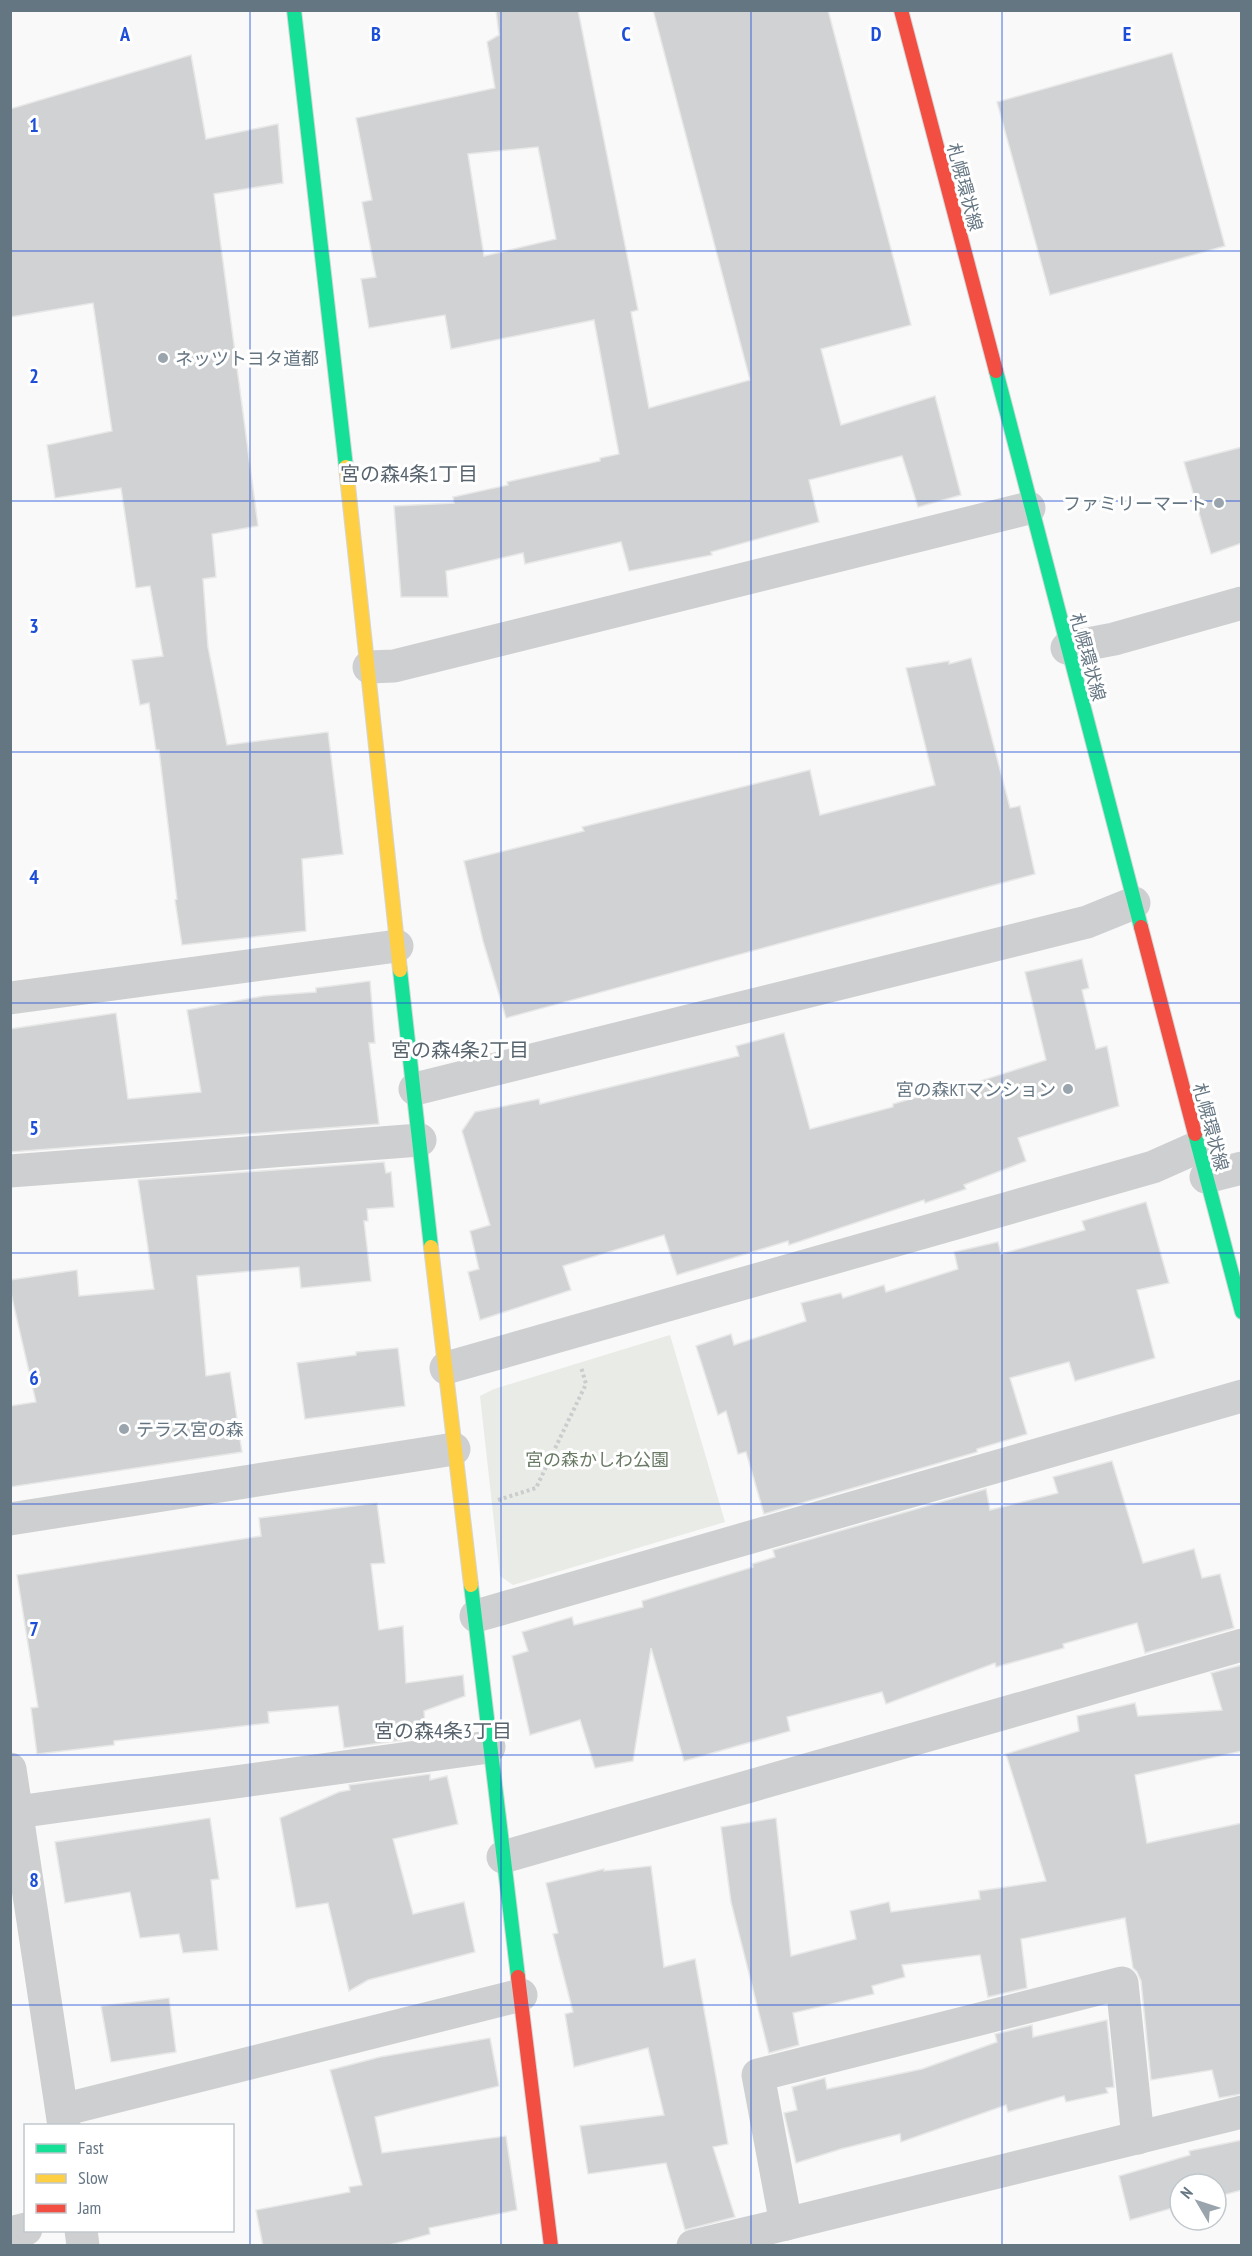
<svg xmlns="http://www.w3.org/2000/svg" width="1252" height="2256" font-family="'PT Sans Narrow','Noto Sans JP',sans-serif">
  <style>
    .green { fill: #e8ebe6 }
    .building { fill: #d0d2d3; stroke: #e8e8e8; stroke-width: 1.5; fill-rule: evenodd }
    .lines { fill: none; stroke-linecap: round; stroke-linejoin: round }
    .fast-casing { stroke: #d5d6d7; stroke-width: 16 }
    .slow-casing { stroke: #d5d6d7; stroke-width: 16 }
    .jam-casing { stroke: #d5d6d7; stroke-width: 16 }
    .path { stroke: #cbcccd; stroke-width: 4; stroke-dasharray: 3 3; stroke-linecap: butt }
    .street { stroke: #cecfd0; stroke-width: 33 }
    .fast { stroke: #16e098; stroke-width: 14 }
    .slow { stroke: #ffcf43; stroke-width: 14 }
    .jam { stroke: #f24e42; stroke-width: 14 }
    .grid { fill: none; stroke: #1d4ed8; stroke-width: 1.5; stroke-opacity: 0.55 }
    .poi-dot { fill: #99a4ac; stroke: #fff; stroke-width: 2 }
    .labels { text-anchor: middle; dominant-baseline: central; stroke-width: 6; stroke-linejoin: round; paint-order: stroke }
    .street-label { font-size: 18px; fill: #657683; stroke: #fff }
    .poi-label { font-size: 18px; fill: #657683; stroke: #fff; text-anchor: start }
    .park-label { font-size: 18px; fill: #687a64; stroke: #fff }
    .neighbourhood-label { font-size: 20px; fill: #57646e; stroke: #fff }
    .grid-label { font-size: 20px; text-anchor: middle; font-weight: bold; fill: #1d4ed8; stroke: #fff; stroke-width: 6; stroke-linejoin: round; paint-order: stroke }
  </style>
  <rect width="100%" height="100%" fill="#f9f9f9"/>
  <!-- green -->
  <path class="green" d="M670 1335 725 1522 513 1585 500 1576 480 1396 494 1389Z"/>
  <!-- building -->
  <g class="building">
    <path d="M496 10H578L638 310 631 312 649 408 750 380 653 10H828L911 325 821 349 841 425 935 396 961 495 918 507 902 456 809 480 819 522 711 552 712 555 629 571 621 542 525 564 523 553 446 571 448 597H401L394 506 454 503 453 497 508 485 507 482 600 461V458L619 454 594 320 451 349 445 315 369 328 361 279 376 277 362 202 372 200 356 118 495 88 487 42 499 35ZM538 147 556 239 484 256 468 154Z"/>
    <path d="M1172 53 1225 246 1050 295 997 102Z"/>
    <path d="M191 55 206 139 278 124 283 183 214 194 258 526 212 534 216 577 203 579 208 647 227 745 328 732 343 854 302 859 306 931 182 945 175 900 177 899 159 750H156L149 703 140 705 132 660 163 656 150 586 136 588 121 488 55 498 47 445 112 431 93 303 10 317V109Z"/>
    <path d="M1242 447V543L1211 554 1184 462Z"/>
    <path d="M971 658 1010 808 1020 806 1035 874 506 1018 483 941 464 861 584 831 582 827 810 770 820 815 935 785 906 668 949 661V664Z"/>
    <path d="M1082 959 1089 988 1082 990 1096 1049 1107 1046 1119 1106 1018 1138 1026 1161 964 1185 966 1189 925 1203 924 1200 789 1245 788 1241 677 1275 664 1235 563 1266 571 1290 480 1320 468 1272 479 1269 470 1231 490 1225 462 1131 475 1112 539 1099 540 1104 739 1056 736 1046 784 1033 810 1129 893 1107V1104L945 1089 946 1092 1046 1060 1025 972Z"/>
    <path d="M370 981 375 1043H369L379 1124 10 1152V1029L116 1013 128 1099 201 1092 187 1010 263 996 316 992V988Z"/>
    <path d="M384 1162 386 1173 391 1172 394 1207 367 1209 368 1221H364L371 1281 301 1288 299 1267 197 1276 206 1376 230 1372 242 1452 10 1487V1406L36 1402 10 1289V1280L77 1270 79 1296 154 1289 138 1180Z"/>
    <path d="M1146 1202 1169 1283 1137 1290 1155 1358 1075 1381 1069 1362 1010 1378 1027 1434 977 1449V1452L764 1514 746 1452 738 1454 726 1411 718 1415 696 1346 731 1334 734 1345 806 1321 801 1303 841 1293 843 1298 884 1285 886 1292 958 1269 954 1252 998 1242 1001 1254 1085 1230 1082 1221Z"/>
    <path d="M398 1348 405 1406 305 1419 297 1363 356 1355V1352Z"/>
    <path d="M1112 1461 1143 1563 1194 1549 1202 1578 1220 1574 1234 1628 1145 1653 1137 1623 1063 1644 1064 1648 996 1667 995 1663 886 1704 882 1692 787 1717 790 1731 684 1761 651 1648 633 1761 595 1768 580 1720 530 1735 512 1656 528 1651 522 1632 572 1617 574 1625 643 1607 642 1601 753 1567 752 1564 775 1557 773 1550 986 1489 990 1510 1058 1493 1053 1477Z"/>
    <path d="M377 1503 385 1563 371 1564 379 1630 403 1626 406 1683 463 1675 465 1696 424 1711 426 1737 344 1748 338 1706 268 1712 269 1723 114 1741V1745L37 1754 31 1708 38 1707 17 1575 261 1536 259 1518Z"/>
    <path d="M1242 1665V1751L1135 1775 1147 1843 1242 1823V2094L1219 2098 1212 2070 1151 2080 1141 1981 1137 1972 1133 1968 1125 1918 1021 1939 1027 1988 988 1997 980 1955 902 1965 905 1977 872 1986 874 1994 793 2013 799 2045 769 2053 731 1902 721 1827 776 1818 791 1956 856 1939 850 1911 889 1902 891 1912 980 1899 979 1891 1046 1881 1006 1754 1079 1731 1077 1716 1135 1703 1138 1716 1222 1710 1211 1673Z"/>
    <path d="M430 1774V1780L447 1776 458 1824 393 1839 413 1914 464 1902 475 1952 368 1980 349 1991 328 1903 296 1908 280 1818 339 1792 350 1790 349 1785Z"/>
    <path d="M210 1818 219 1879 211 1880 218 1950 183 1953 179 1934 140 1938 130 1892 65 1903 55 1842Z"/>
    <path d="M651 1866 664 1967 695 1959 728 2144 713 2147 735 2217 685 2230 666 2163 588 2174 580 2126 664 2115 648 2048 574 2067 565 2014 573 2012 553 1934 558 1933 546 1883 604 1869V1871Z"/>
    <path d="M169 1998 176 2052 111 2062 101 2006Z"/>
    <path d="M1107 2020 1114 2087 1106 2088 1108 2093 1066 2102 1064 2096 1008 2112 1006 2105 901 2142 900 2134 841 2149 796 2163 784 2113 797 2110 792 2087 825 2078 827 2089 922 2069 997 2042 995 2034 1032 2025 1033 2037Z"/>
    <path d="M490 2038 499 2086 375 2117 382 2153 506 2136 517 2210 429 2228 430 2234 386 2246H263L256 2210 350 2192 349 2187 362 2185 330 2070 380 2057Z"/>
    <path d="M1242 2140V2190L1216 2197V2184H1180V2206L1130 2220 1119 2176 1190 2155 1189 2151Z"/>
  </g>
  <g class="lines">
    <defs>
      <g id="fast">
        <path d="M294 10 346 467"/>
        <path d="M996 371 1141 927"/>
        <path d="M400 970 431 1247"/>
        <path d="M1195 1134 1242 1312"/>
        <path d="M471 1585 518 1977"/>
      </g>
      <g id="slow">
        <path d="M346 467 400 970"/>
        <path d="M431 1247 471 1585"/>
      </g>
      <g id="jam">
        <path d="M901 10 996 371"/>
        <path d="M1141 927 1195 1134"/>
        <path d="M518 1977 551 2246"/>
      </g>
    </defs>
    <!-- fast casing -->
    <use href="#fast" class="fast-casing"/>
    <!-- slow casing -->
    <use href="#slow" class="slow-casing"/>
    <!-- jam casing -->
    <use href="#jam" class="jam-casing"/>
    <!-- path -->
    <path class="path" d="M498 1500 536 1488 586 1384 581 1367"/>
    <!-- street -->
    <g class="street">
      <path d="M1067 648 1114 639 1242 603"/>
      <path d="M369 667 394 666 1029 508"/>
      <path d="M10 998 397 946"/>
      <path d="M415 1089 1087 922 1134 903"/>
      <path d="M10 1171 420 1140"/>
      <path d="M1206 1177 1242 1168"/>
      <path d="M446 1368 1153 1167 1198 1147"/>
      <path d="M10 1519 454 1449"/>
      <path d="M476 1616 1242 1396"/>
      <path d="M10 1769 64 2126"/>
      <path d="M17 1812 489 1747"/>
      <path d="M503 1857 1242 1645"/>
      <path d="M62 2110 521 1995"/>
      <path d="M786 2224 758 2075 1122 1983 1138 2138"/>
      <path d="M81 2230 83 2246"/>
      <path d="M10 2233 26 2229"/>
      <path d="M693 2246 786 2224 1242 2112"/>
    </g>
    <!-- fast -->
    <use href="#fast" class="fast"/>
    <!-- slow -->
    <use href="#slow" class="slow"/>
    <!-- jam -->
    <use href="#jam" class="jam"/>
  </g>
  <!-- grid -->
  <path class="grid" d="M250 10V2246M501 10V2246M751 10V2246M1002 10V2246M10 251H1242M10 501H1242M10 752H1242M10 1003H1242M10 1253H1242M10 1504H1242M10 1755H1242M10 2005H1242"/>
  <!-- markers -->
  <g class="poi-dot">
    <circle cx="163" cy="358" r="6"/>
    <circle cx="1219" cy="503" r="6"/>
    <circle cx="1068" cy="1089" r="6"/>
    <circle cx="124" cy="1429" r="6"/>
  </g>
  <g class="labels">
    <!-- street labels -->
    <g class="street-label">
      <text transform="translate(965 187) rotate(75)">札幌環状線</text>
      <text transform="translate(1088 657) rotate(75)">札幌環状線</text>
      <text transform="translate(1211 1127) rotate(75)">札幌環状線</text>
    </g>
    <!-- poi labels -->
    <g class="poi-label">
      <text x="175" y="358">ネッツトヨタ道都</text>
      <text x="1207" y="503" text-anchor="end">ファミリーマート</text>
      <text x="1056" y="1089" text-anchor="end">宮の森KTマンション</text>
      <text x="136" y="1429">テラス宮の森</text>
    </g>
    <!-- park labels -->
    <g class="park-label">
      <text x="597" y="1459">宮の森かしわ公園</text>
    </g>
    <!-- neighbourhood labels -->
    <g class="neighbourhood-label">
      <text x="409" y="474">宮の森4条1丁目</text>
      <text x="460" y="1050">宮の森4条2丁目</text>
      <text x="443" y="1731">宮の森4条3丁目</text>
    </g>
  </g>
  <g class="grid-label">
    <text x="125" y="41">A</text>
    <text x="376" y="41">B</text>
    <text x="626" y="41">C</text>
    <text x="876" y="41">D</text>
    <text x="1127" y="41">E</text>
    <text x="34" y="132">1</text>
    <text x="34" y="383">2</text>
    <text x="34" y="633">3</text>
    <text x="34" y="884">4</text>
    <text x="34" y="1135">5</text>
    <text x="34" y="1385">6</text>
    <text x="34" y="1636">7</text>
    <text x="34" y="1887">8</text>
  </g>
  <!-- border -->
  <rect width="1252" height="2256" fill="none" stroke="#657683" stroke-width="24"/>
  <!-- legend -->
  <rect x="24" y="2124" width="210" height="108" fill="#ffffff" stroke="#c1c8cd" stroke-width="1.5"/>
  <rect x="36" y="2144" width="30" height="9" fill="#16e098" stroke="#c1c8cd" stroke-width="1.5"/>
  <text x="78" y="2154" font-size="18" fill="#657683">Fast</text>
  <rect x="36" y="2174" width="30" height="9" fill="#ffcf43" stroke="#c1c8cd" stroke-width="1.5"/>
  <text x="78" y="2184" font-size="18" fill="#657683">Slow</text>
  <rect x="36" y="2204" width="30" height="9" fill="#f24e42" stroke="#c1c8cd" stroke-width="1.5"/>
  <text x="78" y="2214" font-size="18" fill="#657683">Jam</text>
  <!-- north arrow -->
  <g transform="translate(1198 2202) rotate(309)"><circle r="28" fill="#ffffff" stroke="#c1c8cd" stroke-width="1.5"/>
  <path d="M0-4.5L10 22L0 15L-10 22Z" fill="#99a4ac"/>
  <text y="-9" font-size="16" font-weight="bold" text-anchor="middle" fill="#657683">N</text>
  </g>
</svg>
